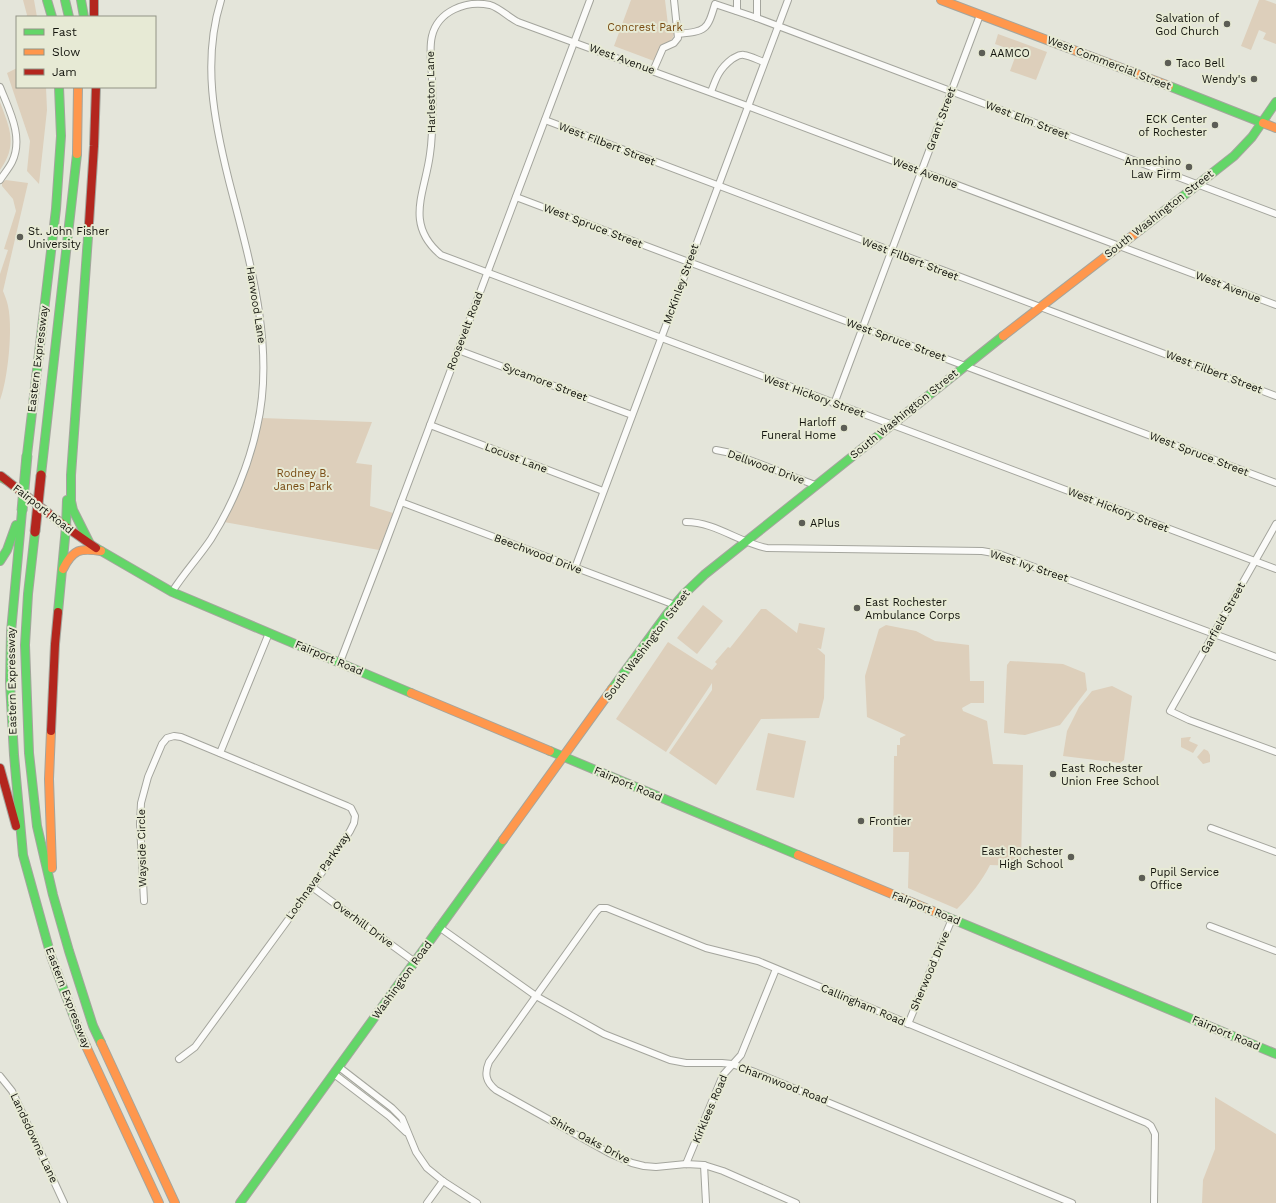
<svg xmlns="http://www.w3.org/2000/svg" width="1276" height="1203" font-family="'Work Sans',sans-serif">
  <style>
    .green { fill: #ddcfbb }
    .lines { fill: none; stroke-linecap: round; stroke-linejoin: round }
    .street-casing { stroke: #a4a59d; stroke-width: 8 }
    .fast-casing { stroke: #a4a59d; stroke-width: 10 }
    .slow-casing { stroke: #a4a59d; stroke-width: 10 }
    .jam-casing { stroke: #a4a59d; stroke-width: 10 }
    .street { stroke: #fbfbf9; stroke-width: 6 }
    .fast { stroke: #63d668; stroke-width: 8 }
    .slow { stroke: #ff974d; stroke-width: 8 }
    .jam { stroke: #b3261e; stroke-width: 8 }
    .fast-bridge-casing { stroke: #a4a59d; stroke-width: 11; stroke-linecap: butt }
    .jam-bridge-casing { stroke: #a4a59d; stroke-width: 11; stroke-linecap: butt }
    .fast-bridge { stroke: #63d668; stroke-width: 9 }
    .jam-bridge { stroke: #b3261e; stroke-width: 9 }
    .poi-dot { fill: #5c5d55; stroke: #e7ead5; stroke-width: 1.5 }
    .labels { text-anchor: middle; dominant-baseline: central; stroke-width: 4; stroke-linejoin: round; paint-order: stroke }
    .poi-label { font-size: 11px; fill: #13140d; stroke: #e7ead5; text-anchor: start }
    .park-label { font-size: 11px; fill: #784b12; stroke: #e7ead5 }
    .street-label { font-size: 11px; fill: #13140d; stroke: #e7ead5 }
  </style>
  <rect width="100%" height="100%" fill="#e4e5da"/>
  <!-- green -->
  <g class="green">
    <path d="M23 0H34L37 17H26L27 15Z"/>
    <path d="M631 0H665L669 33 674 32C674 41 667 42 661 45L654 61 614 46Z"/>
    <path d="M1259 0H1265L1276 4V44L1263 39 1266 33 1259 30 1251 50 1241 46Z"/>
    <path d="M998 34 1047 52 1036 80 1010 71 1017 52 995 44Z"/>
    <path d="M17 68V87H46L47 110 39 184 27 171 30 141 7 73Z"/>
    <path d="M0 102C10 129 18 145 0 170Z"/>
    <path d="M6 180 28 183 3 291C5 296 7 301 8 306 13 328 8 379 0 400V274L8 250 4 249 16 211 13 199 2 186V182Z"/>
    <path d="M261 418 372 422 356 463 372 465 370 506 393 513 379 550 224 522C238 488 255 455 261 418Z"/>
    <path d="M703 605 723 621 697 654 677 638Z"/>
    <path d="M761 609H766L797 633 799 623 825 628 821 649 817 648 825 655V659L824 698 819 718 761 719 716 785 669 753 712 690V683L666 752 616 719 668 642 712 670 717 664 715 662 728 647 730 648Z"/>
    <path d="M886 625 916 631 935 641 969 645 970 681H984V703H971L962 708 963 711 987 721 993 764 1023 765 1021 866 990 865C982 881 970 896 957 909L908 888 909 852H893L894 756H897V745H900V738L906 735 867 717 865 676 879 629Z"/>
    <path d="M1010 661 1063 664 1085 673 1087 690 1060 725 1025 735 1004 733 1007 665Z"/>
    <path d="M1112 686 1132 696 1124 760 1120 763 1063 756 1067 731 1079 707 1092 691Z"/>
    <path d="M768 733 806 741 794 798 756 790Z"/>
    <path d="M1189 737H1191L1189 741 1198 745 1193 753 1181 747V738Z"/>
    <path d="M1204 749 1208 751 1210 755V762L1203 764 1197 757Z"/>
    <path d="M1215 1097 1276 1134V1203H1202L1203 1180 1215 1149Z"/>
  </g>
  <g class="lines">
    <defs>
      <g id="street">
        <path d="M737 0V11"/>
        <path d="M757 18V0"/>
        <path d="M678 34C706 31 707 31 715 4L757 18 1276 214"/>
        <path d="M653 71 663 48 674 43 678 38 674 0"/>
        <path d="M0 87C9 110 24 137 12 162 9 168 4 174 0 180"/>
        <path d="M711 92C716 78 719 69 732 59 736 57 739 54 744 55 750 56 758 60 764 62"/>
        <path d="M545 120 1276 396"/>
        <path d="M516 197 1276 483"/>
        <path d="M1276 305 742 104 518 22C508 17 500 8 490 5 466 0 438 11 432 36 429 48 431 62 432 75 432 101 434 128 430 154 425 193 404 224 441 255L1276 569"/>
        <path d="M458 350 632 415"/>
        <path d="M834 404 980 15"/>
        <path d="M430 425 603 491"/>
        <path d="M716 450 731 453 815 485"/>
        <path d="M401 502 675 605"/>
        <path d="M686 522C715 522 740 543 767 548L982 551 999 554 1276 657"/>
        <path d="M1276 524 1170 711 1189 720 1276 752"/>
        <path d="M575 568 788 0"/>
        <path d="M172 592C184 573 199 557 211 539 232 506 249 465 257 427 276 346 249 259 229 181 214 121 202 61 221 0"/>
        <path d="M340 662 383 550 590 0"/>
        <path d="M220 753 269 633"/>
        <path d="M1211 828 1276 852"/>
        <path d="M312 887 415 962"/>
        <path d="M144 901 140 824 141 803 148 777 162 744 167 738 174 736 181 737 347 806 351 808 355 816 354 823 350 831 312 887 195 1047 179 1059"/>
        <path d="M1210 926 1276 951"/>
        <path d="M439 927 536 996 604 1034 670 1060 686 1063H722L732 1064 752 1071 1072 1203"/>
        <path d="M908 1024 952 919"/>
        <path d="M339 1067 392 1108 402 1118 416 1152 427 1168 443 1181 477 1203"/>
        <path d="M334 1074 389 1116 406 1132"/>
        <path d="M0 1076 12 1091 64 1203"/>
        <path d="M686 1164 723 1075 741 1055 776 969"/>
        <path d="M704 1165 706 1203"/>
        <path d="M427 1203 443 1181"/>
        <path d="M796 1203 723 1171 704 1165 686 1164 656 1167 644 1166 632 1163 609 1153 496 1090C486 1082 484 1074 489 1062L596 912 600 908H607L706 948 758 961 1147 1123 1151 1126 1155 1134 1154 1203"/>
      </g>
      <g id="fast">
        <path d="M47 0 52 17"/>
        <path d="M65 0 69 17"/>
        <path d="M81 0 84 17"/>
        <path d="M1169 86 1263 123"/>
        <path d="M89 223 71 475V501L73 510 90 544"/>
        <path d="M1140 230 1234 156 1252 137 1276 102"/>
        <path d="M27 455 56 209 61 136 59 87"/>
        <path d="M41 475 77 154"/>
        <path d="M0 477 6 480"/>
        <path d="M22 511 11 632 10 683 14 755 23 855 51 956 80 1033 86 1046"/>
        <path d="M35 532 28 594 25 645 29 753 37 826 53 895 69 951 93 1026 101 1043"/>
        <path d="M96 548 172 592 411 693"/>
        <path d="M0 561 7 550 16 525"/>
        <path d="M58 612 66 527 67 500"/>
        <path d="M612 689 667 614 684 594 704 575 1003 336"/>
        <path d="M550 751 798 855"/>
        <path d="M940 914 1276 1054"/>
        <path d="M240 1203 503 840"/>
      </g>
      <g id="slow">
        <path d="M941 0 1169 86"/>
        <path d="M1263 123 1276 128"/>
        <path d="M77 154 78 87"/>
        <path d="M1003 336 1140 230"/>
        <path d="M63 569C73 549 80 548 101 551"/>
        <path d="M411 693 550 751"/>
        <path d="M51 731 49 779 52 868"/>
        <path d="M503 840 612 689"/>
        <path d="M798 855 940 914"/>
        <path d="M101 1043 175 1203"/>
        <path d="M86 1046 159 1203"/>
      </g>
      <g id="jam">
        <path d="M94 0V17"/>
        <path d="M89 223 94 146 96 87"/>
        <path d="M1 476 66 527 96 548"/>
        <path d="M51 731 55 644 58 612"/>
        <path d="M0 768 16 826"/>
      </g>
    </defs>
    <!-- street casing -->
    <use href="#street" class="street-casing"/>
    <!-- fast casing -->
    <use href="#fast" class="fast-casing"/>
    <!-- slow casing -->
    <use href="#slow" class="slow-casing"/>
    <!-- jam casing -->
    <use href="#jam" class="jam-casing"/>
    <!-- street -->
    <use href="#street" class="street"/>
    <!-- fast -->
    <use href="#fast" class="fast"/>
    <!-- slow -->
    <use href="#slow" class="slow"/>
    <!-- jam -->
    <use href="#jam" class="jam"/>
    <defs>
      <path id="fast-bridge" d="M22 511 27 455"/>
      <path id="jam-bridge" d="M35 532 41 475"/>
    </defs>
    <!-- fast-bridge casing -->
    <use href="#fast-bridge" class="fast-bridge-casing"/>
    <!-- jam-bridge casing -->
    <use href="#jam-bridge" class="jam-bridge-casing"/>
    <!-- fast-bridge -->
    <use href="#fast-bridge" class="fast-bridge"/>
    <!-- jam-bridge -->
    <use href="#jam-bridge" class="jam-bridge"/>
  </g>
  <!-- markers -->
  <g class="poi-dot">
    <circle cx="1227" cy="24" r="4"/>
    <circle cx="982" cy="53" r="4"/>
    <circle cx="1168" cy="63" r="4"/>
    <circle cx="1254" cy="79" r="4"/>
    <circle cx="1215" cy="125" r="4"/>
    <circle cx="1189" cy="167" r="4"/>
    <circle cx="20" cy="237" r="4"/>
    <circle cx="844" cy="428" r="4"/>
    <circle cx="802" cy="523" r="4"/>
    <circle cx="857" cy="608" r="4"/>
    <circle cx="1053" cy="774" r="4"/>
    <circle cx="861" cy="821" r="4"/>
    <circle cx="1071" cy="857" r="4"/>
    <circle cx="1142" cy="878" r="4"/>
  </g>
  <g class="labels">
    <!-- poi labels -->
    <g class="poi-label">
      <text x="1219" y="18" text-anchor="end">Salvation of<tspan x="1219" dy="13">God Church</tspan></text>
      <text x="990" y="53">AAMCO</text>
      <text x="1176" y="63">Taco Bell</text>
      <text x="1246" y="79" text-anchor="end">Wendy's</text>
      <text x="1207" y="119" text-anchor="end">ECK Center<tspan x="1207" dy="13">of Rochester</tspan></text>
      <text x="1181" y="161" text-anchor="end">Annechino<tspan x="1181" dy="13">Law Firm</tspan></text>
      <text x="28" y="231">St. John Fisher<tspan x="28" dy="13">University</tspan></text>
      <text x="836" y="422" text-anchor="end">Harloff<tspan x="836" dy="13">Funeral Home</tspan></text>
      <text x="810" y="523">APlus</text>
      <text x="865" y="602">East Rochester<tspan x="865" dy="13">Ambulance Corps</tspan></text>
      <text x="1061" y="768">East Rochester<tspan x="1061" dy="13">Union Free School</tspan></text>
      <text x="869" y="821">Frontier</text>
      <text x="1063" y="851" text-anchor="end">East Rochester<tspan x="1063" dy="13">High School</tspan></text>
      <text x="1150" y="872">Pupil Service<tspan x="1150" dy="13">Office</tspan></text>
    </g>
    <!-- park labels -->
    <g class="park-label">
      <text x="645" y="27">Concrest Park</text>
      <text x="303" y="473">Rodney B.<tspan x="303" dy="13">Janes Park</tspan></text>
    </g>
    <!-- street labels -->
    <g class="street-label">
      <text transform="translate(622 59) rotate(20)">West Avenue</text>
      <text transform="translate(1109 63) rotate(21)">West Commercial Street</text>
      <text transform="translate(431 92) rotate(-91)">Harleston Lane</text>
      <text transform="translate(941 119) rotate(-70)">Grant Street</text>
      <text transform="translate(1027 120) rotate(21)">West Elm Street</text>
      <text transform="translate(607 144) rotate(21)">West Filbert Street</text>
      <text transform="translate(925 173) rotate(21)">West Avenue</text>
      <text transform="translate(1159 214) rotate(-38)">South Washington Street</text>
      <text transform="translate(593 226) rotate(21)">West Spruce Street</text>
      <text transform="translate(910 259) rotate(21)">West Filbert Street</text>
      <text transform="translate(681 284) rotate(-70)">McKinley Street</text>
      <text transform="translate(1228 287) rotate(21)">West Avenue</text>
      <text transform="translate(256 305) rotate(81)">Harwood Lane</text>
      <text transform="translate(465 331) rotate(-69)">Roosevelt Road</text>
      <text transform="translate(896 340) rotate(20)">West Spruce Street</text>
      <text transform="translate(38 359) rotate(-83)">Eastern Expressway</text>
      <text transform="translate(1214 372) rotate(21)">West Filbert Street</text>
      <text transform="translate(545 382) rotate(21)">Sycamore Street</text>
      <text transform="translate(814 396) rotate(20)">West Hickory Street</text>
      <text transform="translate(904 414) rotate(-39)">South Washington Street</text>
      <text transform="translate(1199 454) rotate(21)">West Spruce Street</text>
      <text transform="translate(516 458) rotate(21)">Locust Lane</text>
      <text transform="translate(766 467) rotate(20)">Dellwood Drive</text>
      <text transform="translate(43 509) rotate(38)">Fairport Road</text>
      <text transform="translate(1118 510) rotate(21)">West Hickory Street</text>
      <text transform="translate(538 554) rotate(21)">Beechwood Drive</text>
      <text transform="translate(1029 566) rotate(18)">West Ivy Street</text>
      <text transform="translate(1223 618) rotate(-61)">Garfield Street</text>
      <text transform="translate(647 645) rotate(-53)">South Washington Street</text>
      <text transform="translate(329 658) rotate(23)">Fairport Road</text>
      <text transform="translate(12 681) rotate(-91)">Eastern Expressway</text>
      <text transform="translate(628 784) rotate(23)">Fairport Road</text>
      <text transform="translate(142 848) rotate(-91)">Wayside Circle</text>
      <text transform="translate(318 876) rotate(-55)">Lochnavar Parkway</text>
      <text transform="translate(926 908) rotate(22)">Fairport Road</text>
      <text transform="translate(363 924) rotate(36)">Overhill Drive</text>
      <text transform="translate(930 971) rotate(-67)">Sherwood Drive</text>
      <text transform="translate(402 980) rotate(-54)">Washington Road</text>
      <text transform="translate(68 998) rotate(69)">Eastern Expressway</text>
      <text transform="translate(863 1005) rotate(23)">Callingham Road</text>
      <text transform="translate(1226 1033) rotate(23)">Fairport Road</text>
      <text transform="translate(783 1084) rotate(21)">Charmwood Road</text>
      <text transform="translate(710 1109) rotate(-67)">Kirklees Road</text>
      <text transform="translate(34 1138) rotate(65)">Landsdowne Lane</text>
      <text transform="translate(590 1140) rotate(28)">Shire Oaks Drive</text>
    </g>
  </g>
  <!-- legend -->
  <rect x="16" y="16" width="140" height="72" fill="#e7ead5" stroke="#929485"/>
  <rect x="24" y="29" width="20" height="6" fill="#63d668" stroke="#929485"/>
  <text x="52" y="36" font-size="12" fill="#13140d">Fast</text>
  <rect x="24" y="49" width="20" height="6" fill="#ff974d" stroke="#929485"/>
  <text x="52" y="56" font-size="12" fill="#13140d">Slow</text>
  <rect x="24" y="69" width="20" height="6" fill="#b3261e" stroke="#929485"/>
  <text x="52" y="76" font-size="12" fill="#13140d">Jam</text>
</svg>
